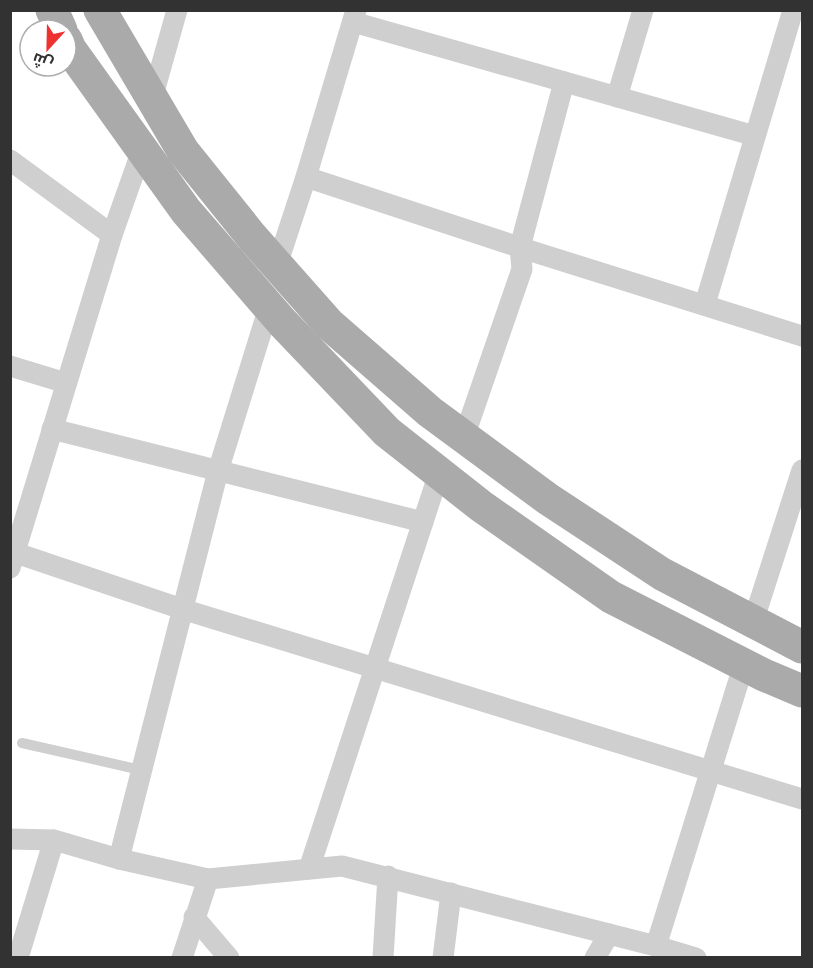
<svg xmlns="http://www.w3.org/2000/svg" width="813" height="968" font-family="Montserrat,Cairo,sans-serif">
  <style>
    .lines { fill: none; stroke-linecap: round; stroke-linejoin: round }
    .lane { stroke: #cfcfcf; stroke-width: 10 }
    .street { stroke: #cfcfcf; stroke-width: 21 }
    .primary { stroke: #aaa; stroke-width: 33 }
  </style>
  <rect width="100%" height="100%" fill="#fff"/>
  <g class="lines">
    <!-- lane -->
    <path class="lane" d="M22 743 141 770"/>
    <!-- street -->
    <g class="street">
      <path d="M353 22 755 136"/>
      <path d="M617 97 643 10"/>
      <path d="M152 99 177 10"/>
      <path d="M10 160 112 235"/>
      <path d="M306 177 531 251 802 336"/>
      <path d="M277 265 306 177 356 10"/>
      <path d="M705 304 793 10"/>
      <path d="M10 366 66 383"/>
      <path d="M52 429 423 522"/>
      <path d="M464 437 522 269 520 247 564 82"/>
      <path d="M10 551 182 609 802 799"/>
      <path d="M10 568 112 235 142 150"/>
      <path d="M753 622 802 470"/>
      <path d="M10 839 54 840 119 859 208 879 342 866 656 946 696 958"/>
      <path d="M119 859 218 471 269 307"/>
      <path d="M309 869 439 473"/>
      <path d="M194 917 229 958"/>
      <path d="M656 946 744 664"/>
      <path d="M18 958 54 840"/>
      <path d="M182 958 208 879"/>
      <path d="M383 958 388 876"/>
      <path d="M443 958 451 893"/>
      <path d="M595 958 609 934"/>
    </g>
    <!-- primary -->
    <g class="primary">
      <path d="M52 10 61 30"/>
      <path d="M100 10 183 151 252 237 329 324 430 412 548 499 662 574 802 647"/>
      <path d="M66 40 70 49 186 211 282 322 387 432 481 506 611 597 764 675 802 691"/>
    </g>
  </g>
  <!-- border -->
  <rect width="813" height="968" fill="none" stroke="#323232" stroke-width="24"/>
  <!-- north arrow -->
  <g transform="translate(48 48) rotate(202)"><circle r="28" fill="#ffffff" stroke="#adadad" stroke-width="1.5"/>
  <path d="M0-4.5L10 22L0 15L-10 22Z" fill="#ee322f"/>
  <text y="-9" font-size="16" font-weight="bold" text-anchor="middle" fill="#323232">ش</text>
  </g>
</svg>
